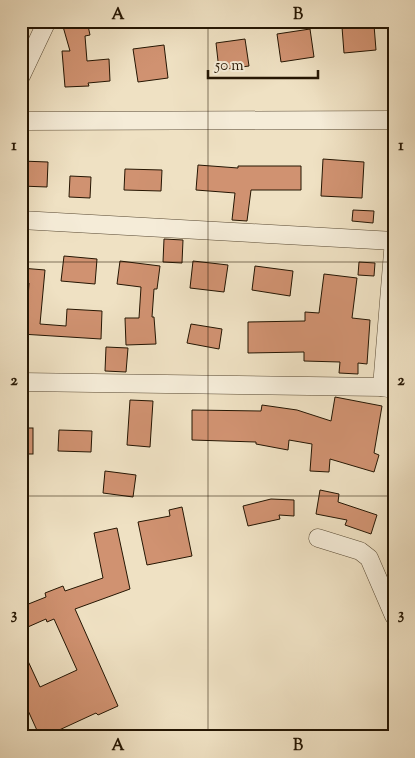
<svg xmlns="http://www.w3.org/2000/svg" width="415" height="758" font-family="'Sorts Mill Goudy',serif">
  <style>
    .building { fill: #d09271; stroke: #251603 }
    .lines { fill: none; stroke-linecap: round; stroke-linejoin: round }
    .minor-casing { stroke: #584933; stroke-width: 19 }
    .minor { stroke: #f5ecd8; stroke-width: 18 }
    .grid { fill: none; stroke: #251603; stroke-width: 1; stroke-opacity: 0.55 }
    .neatline { fill: none; stroke: #251603; stroke-width: 2 }
    .grid-label { font-size: 16px; text-anchor: middle; font-weight: bold; fill: #251603 }
  </style>
  <rect width="100%" height="100%" fill="#efe1c3"/>
  <filter id="stains"><feTurbulence type="fractalNoise" baseFrequency=".004" numOctaves="4"/><feColorMatrix values="0 0 0 0 .2 0 0 0 0 .09 0 0 0 0 .02 0 0 0 .5 -.17"/></filter>
  <radialGradient id="worn" r=".72"><stop offset=".6" stop-color="#630" stop-opacity="0"/><stop offset="1" stop-color="#630" stop-opacity=".3"/></radialGradient>
  <!-- building -->
  <g class="building">
    <path d="M69 21H87L90 35 85 36 87 61 109 59 110 81 88 83 89 86 65 87 62 51H70L62 23Z"/>
    <path d="M374 25 376 50 344 53 342 27Z"/>
    <path d="M310 29 314 57 281 62 277 34Z"/>
    <path d="M245 39 249 66 219 70 216 43Z"/>
    <path d="M164 45 168 78 138 82 133 49Z"/>
    <path d="M323 159 364 162 362 198 321 196Z"/>
    <path d="M21 161 48 162 47 187 21 186Z"/>
    <path d="M198 165 238 168V166H301V190H251L247 221 232 220 235 193 196 190Z"/>
    <path d="M125 169 162 170 161 191 124 190Z"/>
    <path d="M70 176 91 177 90 198 69 197Z"/>
    <path d="M353 210 374 211 373 223 352 221Z"/>
    <path d="M164 239 183 240 182 263 163 262Z"/>
    <path d="M64 256 97 259 95 284 61 281Z"/>
    <path d="M120 261 160 266 157 289H154L152 317H154L156 344 126 345 125 318H139L141 287 117 284Z"/>
    <path d="M193 261 228 265 224 292 190 288Z"/>
    <path d="M359 262 375 263 374 276 358 275Z"/>
    <path d="M255 266 293 271 290 296 252 290Z"/>
    <path d="M21 268 45 270 40 324 66 326 67 309 102 311 101 339 21 334V313L27 314 29 283 21 282Z"/>
    <path d="M324 274 357 278 352 318 370 320 367 364 358 363V374L339 373 340 362 304 361V352L248 353V322L305 321V312L319 313Z"/>
    <path d="M191 324 222 329 219 349 187 343Z"/>
    <path d="M106 347 128 348 126 372 105 371Z"/>
    <path d="M335 397 382 406 374 453 379 455 374 472 330 459 329 472 310 471 312 444 289 440 288 450 256 444V442L192 440V410L261 411 262 405 297 410 331 421Z"/>
    <path d="M130 400 153 401 150 447 127 445Z"/>
    <rect x="21" y="428" width="12" height="26"/>
    <path d="M59 430 92 431 91 452 58 451Z"/>
    <path d="M105 471 136 475 133 497 103 493Z"/>
    <path d="M320 490 339 494 338 502 377 515 371 534 345 525 347 520 316 514Z"/>
    <path d="M271 499 294 500V516L279 515 280 519 248 526 243 506Z"/>
    <path d="M182 507 192 556 147 565 138 522 170 516 169 510Z"/>
    <path d="M117 528 130 589 75 609 118 706 98 715 96 713 44 737H40L21 695V646L40 687 77 670 54 619 47 622 46 619 21 630V607L46 597 45 593 63 586 65 591 103 578 94 533Z"/>
  </g>
  <g class="lines">
    <defs>
      <g id="minor">
        <path d="M21 76 47 21"/>
        <path d="M21 121 394 120"/>
        <path d="M21 220 394 241"/>
        <path d="M21 382 382 387 394 389"/>
        <path d="M382 387 394 240"/>
        <path d="M318 538 360 551 369 558 394 616"/>
      </g>
    </defs>
    <!-- minor casing -->
    <use href="#minor" class="minor-casing"/>
    <!-- minor -->
    <use href="#minor" class="minor"/>
  </g>
  <!-- grid -->
  <path class="grid" d="M208 21V737M21 262H394M21 496H394"/>
  <!-- margin -->
  <rect width="415" height="758" fill="none" stroke="#efe1c3" stroke-width="55"/>
  <!-- scale -->
  <path d="M208 70v8h110v-8" fill="none" stroke="#251603" stroke-width="2.5"/>
  <text x="215" y="70" font-size="15" fill="#251603" stroke="#f5ecd8" stroke-width="4" paint-order="stroke">50 m</text>
  <rect x="28" y="28" width="360" height="702" class="neatline"/>
  <g class="grid-label">
    <text x="118" y="19">A</text>
    <text x="298" y="19">B</text>
    <text x="14" y="150">1</text>
    <text x="401" y="150">1</text>
    <text x="14" y="385">2</text>
    <text x="401" y="385">2</text>
    <text x="14" y="619">3</text>
    <text x="401" y="619">3</text>
    <text x="118" y="750">A</text>
    <text x="298" y="750">B</text>
  </g>
  <rect width="100%" height="100%" filter="url(#stains)"/>
  <rect width="100%" height="100%" fill="url(#worn)"/>
</svg>
